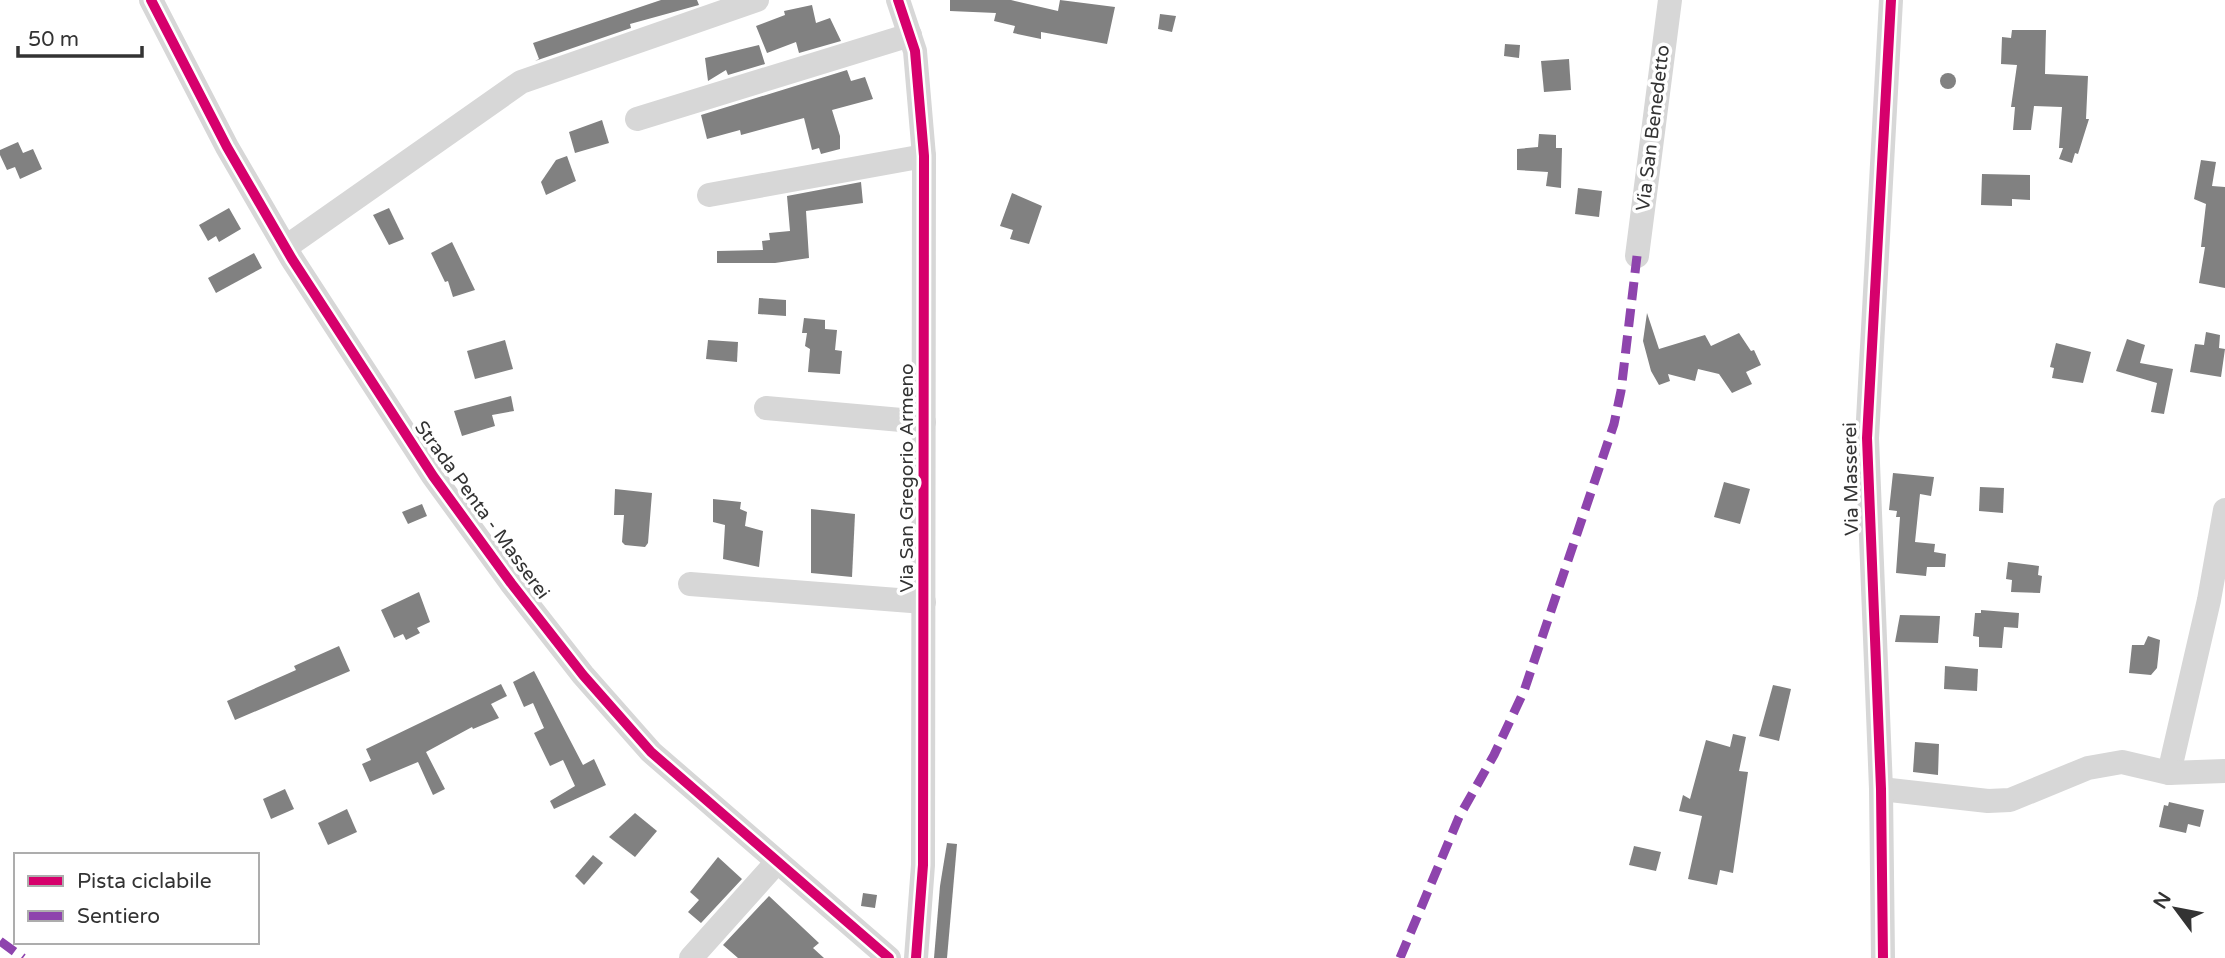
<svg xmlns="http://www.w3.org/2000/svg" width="2225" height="958" font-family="'Varela Round',sans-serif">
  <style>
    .building { fill: #818181 }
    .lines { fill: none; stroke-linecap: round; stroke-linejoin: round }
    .minor { stroke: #d7d7d7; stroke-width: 24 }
    .quiet { stroke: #8e44ad; stroke-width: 9; stroke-dasharray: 18 9; stroke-linecap: butt }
    .cycleway-casing { stroke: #fff; stroke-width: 15 }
    .cycleway { stroke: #d6006c; stroke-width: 10 }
    .labels { text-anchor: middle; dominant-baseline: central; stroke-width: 7; stroke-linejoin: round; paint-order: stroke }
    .street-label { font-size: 19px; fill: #333; stroke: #fff }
  </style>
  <rect width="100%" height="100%" fill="#fff"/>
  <!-- building -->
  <g class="building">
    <path d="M661 0H697L699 5 630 24 631 28 535 61 539 59 533 43Z"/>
    <path d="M950 0H1011L1058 11 1060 0 1115 7 1107 44 1041 32V39L1013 33 1015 26 994 21 996 13 950 11Z"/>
    <path d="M812 5 816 23 830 18 841 41 799 53 796 42 767 53 756 26 785 15 784 11Z"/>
    <path d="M1160 14 1176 16 1172 32 1158 29Z"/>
    <path d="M2012 30H2046L2045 74 2088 76 2086 119H2089L2078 154 2075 153 2072 163 2059 159 2063 148H2059L2062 107 2034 106 2031 130H2013L2015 107H2011L2017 65 2001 64 2002 37 2011 38Z"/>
    <path d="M1505 44 1520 45 1519 58 1504 56Z"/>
    <path d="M759 45 765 64 728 75 726 70 708 81 705 58Z"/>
    <path d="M1569 59 1571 90 1544 92 1541 61Z"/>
    <path d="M847 70 851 81 865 77 873 99 832 110 840 136V149L821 154 819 148 812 150 804 118 741 135 740 130 707 139 701 115Z"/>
    <circle cx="1948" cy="81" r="8"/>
    <path d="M602 120 609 143 575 153 569 132Z"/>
    <path d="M1539 134 1556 135V148H1562L1561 188 1546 186 1548 172 1517 170V149L1538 147Z"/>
    <path d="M18 142 23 153 33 149 42 169 20 179 15 167 7 170 0 155V150Z"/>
    <path d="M567 156 576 181 546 195 541 182 556 160Z"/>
    <path d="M2201 160 2216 162 2212 186 2225 187V288L2199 283 2205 247H2201L2206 204 2194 199Z"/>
    <path d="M1982 174 2030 175V200L2012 199V206L1981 205Z"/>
    <path d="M861 182 863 203 806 211 809 258 775 263H717V251L763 250 762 241 770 240 769 233 790 231 787 196Z"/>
    <path d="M1578 188 1602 191 1599 217 1575 214Z"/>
    <path d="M1012 193 1042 206 1029 244 1010 239 1013 230 1000 226Z"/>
    <path d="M229 208 241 229 219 242 216 236 208 241 199 225Z"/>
    <path d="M389 208 404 239 389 245 373 215Z"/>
    <path d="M452 242 475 290 453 297 448 281 445 282 431 253Z"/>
    <path d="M254 253 262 268 216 293 208 278Z"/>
    <path d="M759 298 786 300V316L758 314Z"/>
    <path d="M1647 313 1659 349 1705 335 1711 346 1739 333 1751 351 1754 350 1761 365 1746 372 1752 384 1732 393 1719 374 1698 369 1695 381 1668 374 1670 381 1659 385 1651 371 1643 341Z"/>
    <path d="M804 318 825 320V329L837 330 835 350 842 351 840 374 808 372 810 349 805 346 807 333H802Z"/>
    <path d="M2206 332 2220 335 2219 348 2225 349 2221 377 2190 372 2195 344 2204 345Z"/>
    <path d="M2127 339 2145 345 2140 363 2173 369 2164 414 2151 412 2157 383 2116 371Z"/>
    <path d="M505 340 513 369 475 379 467 351Z"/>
    <path d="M708 340 738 342 737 362 706 359Z"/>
    <path d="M2056 343 2091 352 2083 383 2052 378 2054 368 2050 367Z"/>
    <path d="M511 396 514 411 492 415 495 426 462 436 454 411Z"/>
    <path d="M1893 473 1934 477 1931 496 1920 494 1915 542 1935 544 1934 552 1946 554 1945 567H1927L1926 576 1896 573 1900 517H1896L1897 511 1889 510Z"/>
    <path d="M1724 482 1750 489 1740 524 1714 517Z"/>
    <path d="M1980 487 2004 488 2003 513 1979 511Z"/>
    <path d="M615 489 652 493 648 543 645 547 625 545 622 542 624 515H614Z"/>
    <path d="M713 499 741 502 740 509 747 512 745 526 763 531 759 567 723 559 725 525 713 522Z"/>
    <path d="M422 504 427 516 408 524 402 512Z"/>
    <path d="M811 509 855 514 852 577 811 573Z"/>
    <path d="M2008 562 2039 566 2038 575 2042 576 2040 593 2011 592 2012 580 2006 579Z"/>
    <path d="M419 592 430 622 417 628 420 633 406 640 403 634 394 638 381 610Z"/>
    <path d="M1981 610 2019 613 2018 628 2004 627 2002 648 1979 647V637L1973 636 1975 613H1981Z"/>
    <path d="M1900 615 1940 616 1938 643 1895 642Z"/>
    <path d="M2148 636 2160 640 2157 668 2151 675 2129 673 2132 645H2144Z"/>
    <path d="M339 646 350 671 235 720 227 701 296 670 294 666Z"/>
    <path d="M1945 666 1978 669 1977 691 1944 689Z"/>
    <path d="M534 671 583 765 594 759 606 785 554 809 550 801 575 786 563 760 550 766 534 733 544 728 533 703 524 707 513 682Z"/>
    <path d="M501 684 507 696 491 704 499 718 473 729 472 727 426 752 445 789 433 795 418 762 370 782 362 764 371 760 366 749Z"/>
    <path d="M1773 685 1791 689 1779 741 1759 736Z"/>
    <path d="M1733 734 1746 737 1739 771 1748 772 1733 873 1720 870 1717 885 1688 879 1702 816 1679 811 1683 795 1690 799 1706 740 1730 747Z"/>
    <path d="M1915 742 1939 744 1938 775 1913 772Z"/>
    <path d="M285 789 294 809 271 819 263 799Z"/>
    <path d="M2169 802 2204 810 2200 827 2188 824 2186 833 2159 827 2164 805 2168 806Z"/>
    <path d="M347 809 357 832 328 845 318 823Z"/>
    <path d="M635 813 657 831 635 857 609 837Z"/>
    <path d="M947 843 957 844 947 958H934L940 886Z"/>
    <path d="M1634 846 1661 852 1656 871 1629 865Z"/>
    <path d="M593 855 603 863 584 885 575 876Z"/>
    <path d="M718 857 742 879 701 923 688 912 699 900 690 892Z"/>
    <path d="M863 893 877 895 875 908 861 906Z"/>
    <path d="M769 896 819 943 813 948 824 958H738L723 945Z"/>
  </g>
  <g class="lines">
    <!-- minor -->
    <g class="minor">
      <path d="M151 0 227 147 292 259 433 476 511 583 583 675 651 752 889 958"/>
      <path d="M898 0 915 51 924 156 923 865 916 958"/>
      <path d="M637 119 910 35"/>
      <path d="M709 195 924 156"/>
      <path d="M286 247 521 82 757 0"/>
      <path d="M1637 256 1670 0"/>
      <path d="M766 408 924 422"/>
      <path d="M690 584 924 602"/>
      <path d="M2169 773 2209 600 2225 510"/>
      <path d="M1881 789 1988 801 2010 800 2088 768 2122 762 2169 773 2225 771"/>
      <path d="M691 958 776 863"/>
      <path d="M1883 958 1881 789 1867 438 1891 0"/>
    </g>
    <!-- quiet -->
    <g class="quiet">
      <path d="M0 941 23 958"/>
      <path d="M1400 958 1459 817 1494 755 1524 691 1614 424 1621 391 1637 256"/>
    </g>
    <defs>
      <g id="cycleway">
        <path d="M151 0 227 147 292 259 433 476 511 583 583 675 651 752 889 958"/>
        <path d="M898 0 915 51 924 156 923 865 916 958"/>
        <path d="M1883 958 1881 789 1867 438 1891 0"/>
      </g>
    </defs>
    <!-- cycleway casing -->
    <use href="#cycleway" class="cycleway-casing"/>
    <!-- cycleway -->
    <use href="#cycleway" class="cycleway"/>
  </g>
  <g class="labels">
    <!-- street labels -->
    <g class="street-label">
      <text transform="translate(1653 128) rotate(-83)">Via San Benedetto</text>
      <text transform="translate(907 478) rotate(-90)">Via San Gregorio Armeno</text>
      <text transform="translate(1851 479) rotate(-91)">Via Masserei</text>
      <text transform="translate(482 510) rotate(54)">Strada Penta - Masserei</text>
    </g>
  </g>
  <!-- legend -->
  <rect x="14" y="853" width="245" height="91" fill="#ffffff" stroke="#adadad" stroke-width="2"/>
  <rect x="28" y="876" width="35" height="10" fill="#d6006c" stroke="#adadad" stroke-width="2"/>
  <text x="77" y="888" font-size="21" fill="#333333">Pista ciclabile</text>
  <rect x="28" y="911" width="35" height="10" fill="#8e44ad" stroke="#adadad" stroke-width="2"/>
  <text x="77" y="923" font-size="21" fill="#333333">Sentiero</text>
  <!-- north arrow -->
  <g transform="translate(2176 909) rotate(302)" stroke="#ffffff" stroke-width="5" paint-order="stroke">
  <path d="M0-5L12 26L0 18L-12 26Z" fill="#333333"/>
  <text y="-10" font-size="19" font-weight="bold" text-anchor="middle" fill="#333333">N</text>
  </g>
  <!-- scale -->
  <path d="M18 46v10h124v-10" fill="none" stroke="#333333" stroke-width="3.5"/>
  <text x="28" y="46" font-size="21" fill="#333333" stroke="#ffffff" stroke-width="5" paint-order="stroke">50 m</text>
</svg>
